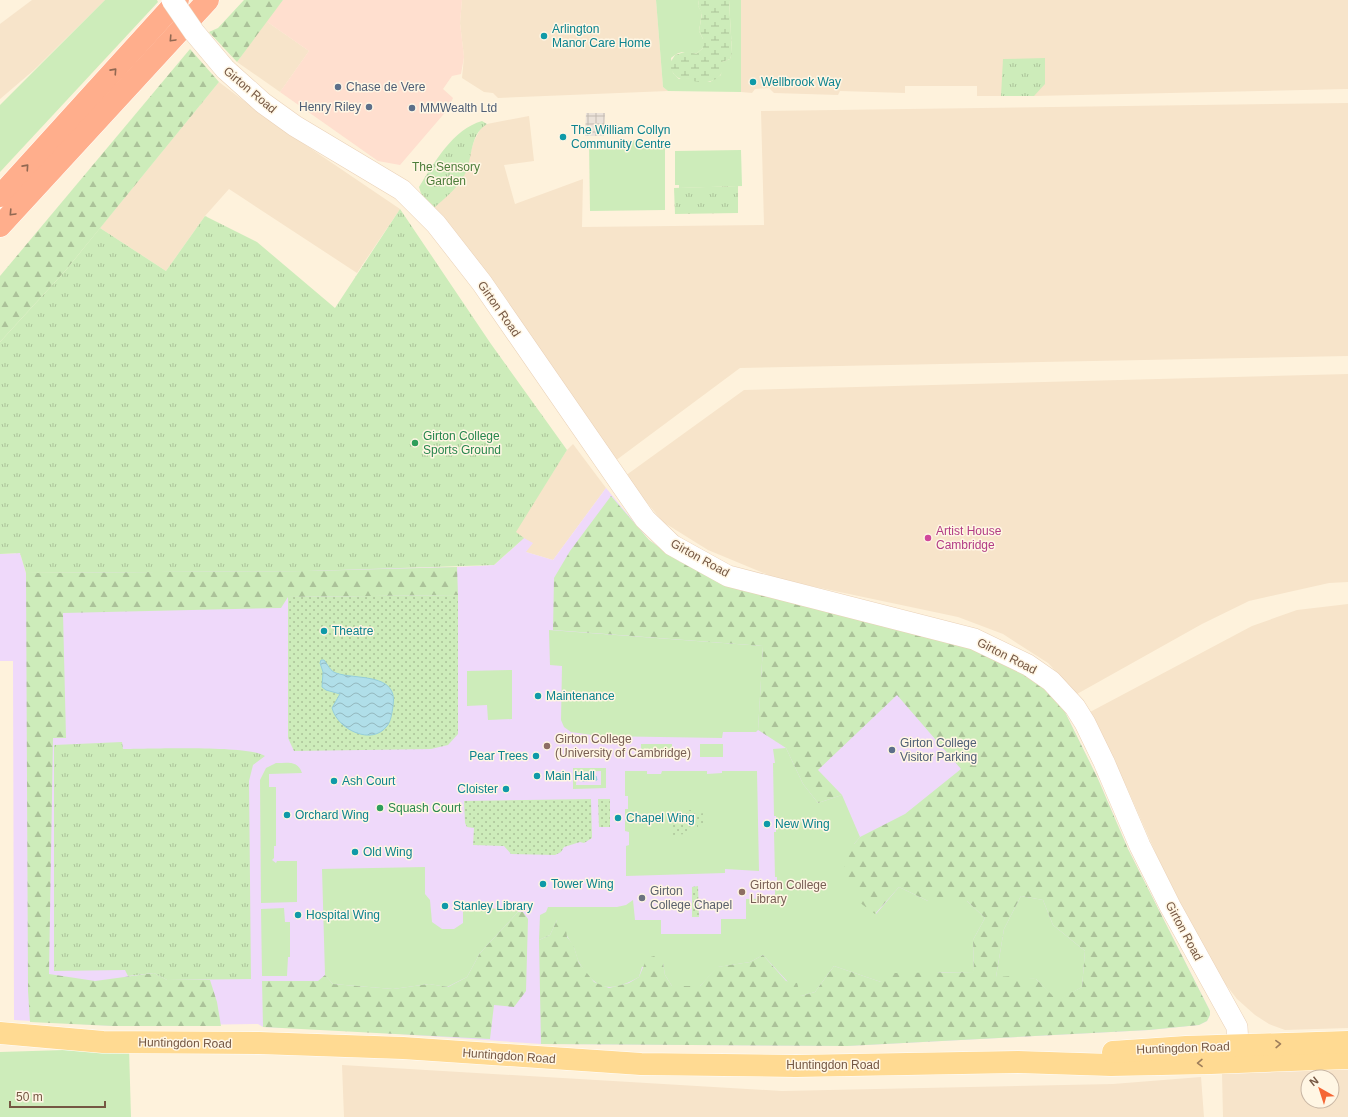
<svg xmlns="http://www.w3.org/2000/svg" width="1348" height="1117" font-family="Helvetica,sans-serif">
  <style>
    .residential { fill: #f7e4ca; fill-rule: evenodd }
    .commercial { fill: #ffdfcf }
    .industrial { fill: url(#industrial-grid) }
    .education { fill: #efd9fa }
    .grass { fill: #cdecba; fill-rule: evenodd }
    .forest { fill: url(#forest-firs); fill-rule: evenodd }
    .wetland { fill: url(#wetland-marsh) }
    .park { fill: url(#park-tufts) }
    .garden { fill: url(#garden-dots) }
    .water { fill: url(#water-waves); stroke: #95cedc }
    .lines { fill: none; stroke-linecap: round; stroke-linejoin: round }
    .secondary-casing { stroke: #ead1b7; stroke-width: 22 }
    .primary-casing { stroke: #fff; stroke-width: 23 }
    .highway-casing { stroke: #fff; stroke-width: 23 }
    .secondary { stroke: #fff; stroke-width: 21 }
    .primary { stroke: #ffda92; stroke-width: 22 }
    .highway { stroke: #ffae8c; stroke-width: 22 }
    .secondary-bridge-casing { stroke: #ead1b7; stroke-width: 22; stroke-linecap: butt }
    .secondary-bridge { stroke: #fff; stroke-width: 21 }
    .oneway { stroke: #916852 }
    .oneway2 { stroke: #9e7e5b }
    .culture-dot { fill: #0f9aa8; stroke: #fff6e4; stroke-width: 1.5 }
    .service-dot { fill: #5c6f8a; stroke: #fff6e4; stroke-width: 1.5 }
    .leisure-dot { fill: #2e9e5b; stroke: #fff6e4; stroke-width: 1.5 }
    .hotel-dot { fill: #d1479c; stroke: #fff6e4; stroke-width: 1.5 }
    .education-dot { fill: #8d6e63; stroke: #fff6e4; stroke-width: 1.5 }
    .worship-dot { fill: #6b7280; stroke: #fff6e4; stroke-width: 1.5 }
    .labels { text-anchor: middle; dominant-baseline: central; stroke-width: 3; stroke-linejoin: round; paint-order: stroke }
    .culture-label { font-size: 12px; fill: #0d838f; stroke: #fff6e4; text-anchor: start }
    .service-label { font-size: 12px; fill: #4e5e75; stroke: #fff6e4; text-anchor: start }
    .street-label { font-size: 12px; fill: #755743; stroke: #fff6e4 }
    .park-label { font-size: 12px; fill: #4c7d3a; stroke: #fff6e4 }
    .leisure-label { font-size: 12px; fill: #27864d; stroke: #fff6e4; text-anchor: start }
    .hotel-label { font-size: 12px; fill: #b23c85; stroke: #fff6e4; text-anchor: start }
    .education-label { font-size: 12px; fill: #785e54; stroke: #fff6e4; text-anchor: start }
    .worship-label { font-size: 12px; fill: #5b616d; stroke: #fff6e4; text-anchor: start }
  </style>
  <defs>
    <pattern id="industrial-grid" width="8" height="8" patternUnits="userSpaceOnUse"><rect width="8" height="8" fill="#ebe2d9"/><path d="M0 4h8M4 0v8" fill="none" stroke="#c3bab2"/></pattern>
    <pattern id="forest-firs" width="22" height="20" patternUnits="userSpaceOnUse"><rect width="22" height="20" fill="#cdecba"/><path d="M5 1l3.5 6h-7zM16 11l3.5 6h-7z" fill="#abc299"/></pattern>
    <pattern id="wetland-marsh" width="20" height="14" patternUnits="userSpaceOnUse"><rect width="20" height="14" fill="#cdecba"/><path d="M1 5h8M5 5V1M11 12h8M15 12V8" fill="none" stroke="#abc299"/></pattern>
    <pattern id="park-tufts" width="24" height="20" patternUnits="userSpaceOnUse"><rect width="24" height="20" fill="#cdecba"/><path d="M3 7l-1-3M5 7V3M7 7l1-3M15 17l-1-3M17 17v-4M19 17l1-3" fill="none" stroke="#abc299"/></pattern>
    <pattern id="garden-dots" width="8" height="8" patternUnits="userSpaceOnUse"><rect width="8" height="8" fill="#cdecba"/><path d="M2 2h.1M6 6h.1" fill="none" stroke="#abc299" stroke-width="1.8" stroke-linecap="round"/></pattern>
    <pattern id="water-waves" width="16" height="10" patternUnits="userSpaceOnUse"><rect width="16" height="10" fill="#b0dfe9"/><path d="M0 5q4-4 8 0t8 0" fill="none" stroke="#94b8be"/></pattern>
  </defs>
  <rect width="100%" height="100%" fill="#fef2dc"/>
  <!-- residential -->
  <g class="residential">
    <path d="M32 0H105L34 70 0 99V24Z"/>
    <path d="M462 0H656L663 87 668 91 498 98 493 93 484 92 462 78 464 57 460 23Z"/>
    <path d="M741 0H1348V89L1034 96H977V86H905V93L840 91 838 95 774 93 769 88 755 89 752 93 741 92Z"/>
    <path d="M266 21 309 51 280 92 237 62Z"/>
    <path d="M219 82 273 123 400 209 357 273 229 189 205 216 166 271 100 228Z"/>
    <path d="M1348 103V356L740 368 615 461 434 208 463 178 474 141 482 126 487 124 529 116 534 161 504 165 515 204 583 179 582 227 764 225 761 111Z"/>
    <path d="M1348 374V582L1329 583 1249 601 1202 624 1077 694 1048 663 1003 634 958 617 778 579 708 550 663 522 625 476 744 390Z"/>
    <path d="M573 444 606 488 553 560 526 552 515 532 567 450Z"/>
    <path d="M1348 604V1028L1285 1030 1269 1024 1255 1015 1237 999 1212 967 1164 872 1128 790 1090 712 1252 626 1297 610Z"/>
    <path d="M342 1065 782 1091 1113 1084 1201 1077 1204 1117H344Z"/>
    <path d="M1348 1066V1117H1223L1222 1073ZM1308 1077H1332V1101H1308Z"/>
  </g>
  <!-- commercial -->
  <path class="commercial" d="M283 0H462L460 23 464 57 461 74 452 76 443 89 453 98 448 109 400 165 378 161 280 92 309 51 266 21Z"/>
  <!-- industrial -->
  <path class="industrial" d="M586 113H605L604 136H585Z"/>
  <!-- education -->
  <path class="education" d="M606 488 649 540 680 562 1065 712 1098 779 1128 849 1210 1011V1015L1207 1021 1199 1025 1149 1030 847 1046 541 1044 342 1030 263 1027 258 1024 113 1026 14 1020 13 661H0V554L20 553 26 573 457 567 494 565 524 538 533 543 526 552 553 560Z"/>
  <!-- grass -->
  <g class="grass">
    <path d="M105 0H157L158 2 0 172V105Z"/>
    <path d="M656 0H699L698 6 702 13 699 31 703 39V48L696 54C686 51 679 51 671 58L673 73 679 79 688 78 710 82 721 75 722 62 730 59 732 52 729 0H741V92L668 91 663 87Z"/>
    <path d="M665 140V210L590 211 589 141Z"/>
    <path d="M741 150 742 186 679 188V185H675V151Z"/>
    <path d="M549 630 763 646 758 730 756 732H723L722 738 599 736 571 732 564 727 561 720 562 666 550 665Z"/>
    <path d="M512 670V719L488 720 487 705 467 706V671Z"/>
    <rect x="641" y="744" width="31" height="13"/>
    <rect x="700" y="744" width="23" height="13"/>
    <path d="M786 748 803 784 818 803 842 795 860 837 854 844 876 914 899 887 928 901H967L985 918 973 940 974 972H943L881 982 834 966 815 992 801 996 763 955 750 962 718 967 700 986H672L665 975 663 963 642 967 639 977C612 992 597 992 580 964 576 958 576 950 572 944 567 936 562 928 557 920L550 935 539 940 540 915 546 912 548 907H617L626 905 633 900 635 920H661V934H721V919H746V899L775 898V890L777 889V877H775L774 832H776V816H774L773 763H775L773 749Z"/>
    <path d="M276 763C287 763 298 760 302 773L269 774V787H276V846H274V858L272 860 276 863 277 861H297V902L261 903 260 780 266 768Z"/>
    <path d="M573 768H606V788L573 789ZM601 771V785H576L577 772Z"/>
    <path d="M625 771H647V774H661L662 771H707V774L722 773V771H757L759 871 725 869V873L626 876V846L629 845V832L625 831V809H628V796H625Z"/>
    <path d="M425 867V894L430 900 432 922 442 929H454L463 923V909L520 908 518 912 480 953 467 977 447 987 429 984 393 989 333 984 325 975 322 869Z"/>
    <path d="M1021 896 1043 900 1053 925 1085 951 1082 987 1057 1001 1036 979 996 977 1004 929Z"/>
    <path d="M284 908 285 922H290V957H288L287 976H262L261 909Z"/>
    <path d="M129 1048 131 1117H0V1052Z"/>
  </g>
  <!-- forest -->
  <g class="forest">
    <path d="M244 0H283L237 62 209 32 218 28Z"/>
    <path d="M190 49 219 82 66 270 0 342V276Z"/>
    <path d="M611 496 649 540 680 562 968 647 1011 665 1045 689 1065 712 1098 779 1128 849 1210 1011V1015L1207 1021 1199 1025 1149 1030 847 1046 541 1044 539 940 550 935 557 920 565 921 567 937 573 944 579 963 594 982 609 988 629 983 639 977 647 958 654 956 663 963 665 975 672 986H700L717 967 750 962 763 955 786 981 797 983 801 996 815 992 834 966 881 982 892 973 974 972 973 940 985 918 967 901H928L899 887 875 914 859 902 849 883 844 866 854 844 860 837 905 814 961 769 897 695 818 770 842 795 818 803 803 784 786 748 758 730 763 646 553 630 554 578 570 551ZM1021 896 1043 900 1053 925 1085 951 1082 987 1057 1000 1036 979 1014 976 996 977 1004 929Z"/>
    <path d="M457 567 458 595 288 597 281 608 63 613 66 738H53L49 974 95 981 154 973 167 980H210L217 1002 221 1026H113L30 1022 28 991 26 573 308 571Z"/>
    <path d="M518 912H523L528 919 526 991 514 1007 494 1005 490 1039 263 1027 262 981H318L325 975 333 984 393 989 429 984 448 987 467 977 480 953Z"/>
  </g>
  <!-- wetland -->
  <path class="wetland" d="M699 0H729L732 53 730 59 722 62C728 82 700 87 688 78L684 80C675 78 671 72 670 63L675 55 688 51 696 54 703 48V39L699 31 702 14 698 6Z"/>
  <!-- park -->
  <g class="park">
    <path d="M1045 58V84L1034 96H1001L1003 59Z"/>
    <path d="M482 121 487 124C467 136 474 164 462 179 455 190 444 199 434 208L424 203 419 187C434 163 453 129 482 121Z"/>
    <path d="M738 186V213L675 214 674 188Z"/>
    <path d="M400 209 491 344 567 450 516 532 524 538 494 565 308 571 26 573 20 553 0 554V342L66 270 100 228 166 271 205 216 257 242 335 308Z"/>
    <path d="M122 742 123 749C149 749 249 745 265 756L253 765 249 781 251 979 167 980 154 973 128 976 125 970 54 971V745Z"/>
  </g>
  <!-- garden -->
  <g class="garden">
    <path d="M458 595V734L448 745 431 749 294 751 288 738V597Z"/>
    <path d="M591 799 592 838 584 843 580 842 564 847 561 852 555 855 511 854 504 846 473 845 474 828 467 827 465 823 464 801Z"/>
    <path d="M598 799H610V827H599Z"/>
    <path d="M685 810H696V814L705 813V824H698V827L687 828V834L672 835V825H681V816L686 815Z"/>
    <path d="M698 886 699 917H692V887Z"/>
  </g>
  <!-- water -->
  <g class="water">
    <path d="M321 660H324C328 665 330 671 336 673 355 680 399 672 393 706 392 713 391 721 387 726 372 746 338 730 332 708L340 694 326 690 322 687 323 672 320 663Z"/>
    <path d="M582 776H596L597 780 582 781Z"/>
  </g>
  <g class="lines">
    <defs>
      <path id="secondary" d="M225 69 263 103 295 126 402 190 436 224 482 283 645 519 672 545 728 576 974 639 1028 665 1051 681 1075 707 1085 723 1104 762 1140 846 1170 906 1237 1027 1239 1062"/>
      <g id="primary">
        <path d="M0 1033 103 1042 259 1043 403 1048 641 1064 796 1066 1018 1062 1111 1065 1211 1063 1348 1058"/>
        <path d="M1113 1052 1186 1047 1348 1042"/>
      </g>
      <g id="highway">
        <path d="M0 196 178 0"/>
        <path d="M0 226 208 0"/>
      </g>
    </defs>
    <!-- secondary casing -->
    <use href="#secondary" class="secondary-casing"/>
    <!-- primary casing -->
    <use href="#primary" class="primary-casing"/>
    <!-- highway casing -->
    <use href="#highway" class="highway-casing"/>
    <!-- secondary -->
    <use href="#secondary" class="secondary"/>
    <!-- primary -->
    <use href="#primary" class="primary"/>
    <!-- highway -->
    <use href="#highway" class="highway"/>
    <defs>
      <path id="secondary-bridge" d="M172 0 194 32 225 69"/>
    </defs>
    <!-- secondary-bridge casing -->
    <use href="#secondary-bridge" class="secondary-bridge-casing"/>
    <!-- secondary-bridge -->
    <use href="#secondary-bridge" class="secondary-bridge"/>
  </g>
  <!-- one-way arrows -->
  <defs><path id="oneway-chevron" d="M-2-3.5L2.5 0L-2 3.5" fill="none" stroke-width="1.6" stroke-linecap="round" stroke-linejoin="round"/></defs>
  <g class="oneway">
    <use href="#oneway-chevron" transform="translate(172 39) rotate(133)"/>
    <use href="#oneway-chevron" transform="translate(114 71) rotate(-48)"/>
    <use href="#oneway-chevron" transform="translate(26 167) rotate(-48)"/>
    <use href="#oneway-chevron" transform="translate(12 213) rotate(133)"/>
  </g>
  <g class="oneway2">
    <use href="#oneway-chevron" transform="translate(1278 1044) rotate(-2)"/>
    <use href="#oneway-chevron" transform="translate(1200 1063) rotate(179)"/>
  </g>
  <!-- markers -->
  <g class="culture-dot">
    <circle cx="544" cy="36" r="4"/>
    <circle cx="753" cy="82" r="4"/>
    <circle cx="563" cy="137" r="4"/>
    <circle cx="324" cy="631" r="4"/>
    <circle cx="538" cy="696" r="4"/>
    <circle cx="536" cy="756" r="4"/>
    <circle cx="537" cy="776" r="4"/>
    <circle cx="334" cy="781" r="4"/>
    <circle cx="506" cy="789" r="4"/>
    <circle cx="287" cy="815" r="4"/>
    <circle cx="618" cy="818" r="4"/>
    <circle cx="767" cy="824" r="4"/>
    <circle cx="355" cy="852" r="4"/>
    <circle cx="543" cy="884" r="4"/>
    <circle cx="445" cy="906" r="4"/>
    <circle cx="298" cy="915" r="4"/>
  </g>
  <g class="service-dot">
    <circle cx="338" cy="87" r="4"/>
    <circle cx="369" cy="107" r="4"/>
    <circle cx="412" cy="108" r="4"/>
    <circle cx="892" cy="750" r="4"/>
  </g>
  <g class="leisure-dot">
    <circle cx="415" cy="443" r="4"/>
    <circle cx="380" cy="808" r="4"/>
  </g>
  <circle class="hotel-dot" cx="928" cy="538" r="4"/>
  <g class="education-dot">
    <circle cx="547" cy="746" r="4"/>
    <circle cx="742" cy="892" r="4"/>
  </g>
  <circle class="worship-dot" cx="642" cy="898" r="4"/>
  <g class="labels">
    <!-- culture labels -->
    <g class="culture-label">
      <text x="552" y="29">Arlington<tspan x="552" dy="14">Manor Care Home</tspan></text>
      <text x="761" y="82">Wellbrook Way</text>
      <text x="571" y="130">The William Collyn<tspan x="571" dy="14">Community Centre</tspan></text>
      <text x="332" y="631">Theatre</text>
      <text x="546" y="696">Maintenance</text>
      <text x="528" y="756" text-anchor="end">Pear Trees</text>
      <text x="545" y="776">Main Hall</text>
      <text x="342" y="781">Ash Court</text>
      <text x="498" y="789" text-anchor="end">Cloister</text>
      <text x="295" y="815">Orchard Wing</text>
      <text x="626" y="818">Chapel Wing</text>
      <text x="775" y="824">New Wing</text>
      <text x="363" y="852">Old Wing</text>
      <text x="551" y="884">Tower Wing</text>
      <text x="453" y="906">Stanley Library</text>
      <text x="306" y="915">Hospital Wing</text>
    </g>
    <!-- service labels -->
    <g class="service-label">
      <text x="346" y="87">Chase de Vere</text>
      <text x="361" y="107" text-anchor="end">Henry Riley</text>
      <text x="420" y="108">MMWealth Ltd</text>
      <text x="900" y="743">Girton College<tspan x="900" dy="14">Visitor Parking</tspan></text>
    </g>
    <!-- street labels -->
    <g class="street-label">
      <text transform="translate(250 90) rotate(40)">Girton Road</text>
      <text transform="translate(499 309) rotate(55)">Girton Road</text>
      <text transform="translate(700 558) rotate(29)">Girton Road</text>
      <text transform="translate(1007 656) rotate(27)">Girton Road</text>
      <text transform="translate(1184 931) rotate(62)">Girton Road</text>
      <text transform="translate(185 1043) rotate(1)">Huntingdon Road</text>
      <text transform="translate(1183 1048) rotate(-2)">Huntingdon Road</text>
      <text transform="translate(509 1056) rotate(4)">Huntingdon Road</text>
      <text x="833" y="1065">Huntingdon Road</text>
    </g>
    <!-- park labels -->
    <g class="park-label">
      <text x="446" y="167">The Sensory<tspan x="446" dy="14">Garden</tspan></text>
    </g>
    <!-- leisure labels -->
    <g class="leisure-label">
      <text x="423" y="436">Girton College<tspan x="423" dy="14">Sports Ground</tspan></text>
      <text x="388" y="808">Squash Court</text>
    </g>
    <!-- hotel labels -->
    <g class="hotel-label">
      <text x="936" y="531">Artist House<tspan x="936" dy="14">Cambridge</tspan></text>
    </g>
    <!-- education labels -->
    <g class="education-label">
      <text x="555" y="739">Girton College<tspan x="555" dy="14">(University of Cambridge)</tspan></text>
      <text x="750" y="885">Girton College<tspan x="750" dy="14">Library</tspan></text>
    </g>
    <!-- worship labels -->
    <g class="worship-label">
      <text x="650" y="891">Girton<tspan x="650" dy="14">College Chapel</tspan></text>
    </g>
  </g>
  <!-- north arrow -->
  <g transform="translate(1320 1089) rotate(321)"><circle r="19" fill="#fff6e4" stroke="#c8b6a4"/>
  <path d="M0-3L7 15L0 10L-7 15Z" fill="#f56634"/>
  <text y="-6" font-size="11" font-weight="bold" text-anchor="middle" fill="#755743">N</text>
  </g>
  <!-- scale -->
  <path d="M10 1101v6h95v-6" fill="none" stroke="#755743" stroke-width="2"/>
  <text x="16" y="1101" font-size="12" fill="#755743" stroke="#fff6e4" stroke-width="3" paint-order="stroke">50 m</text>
</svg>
